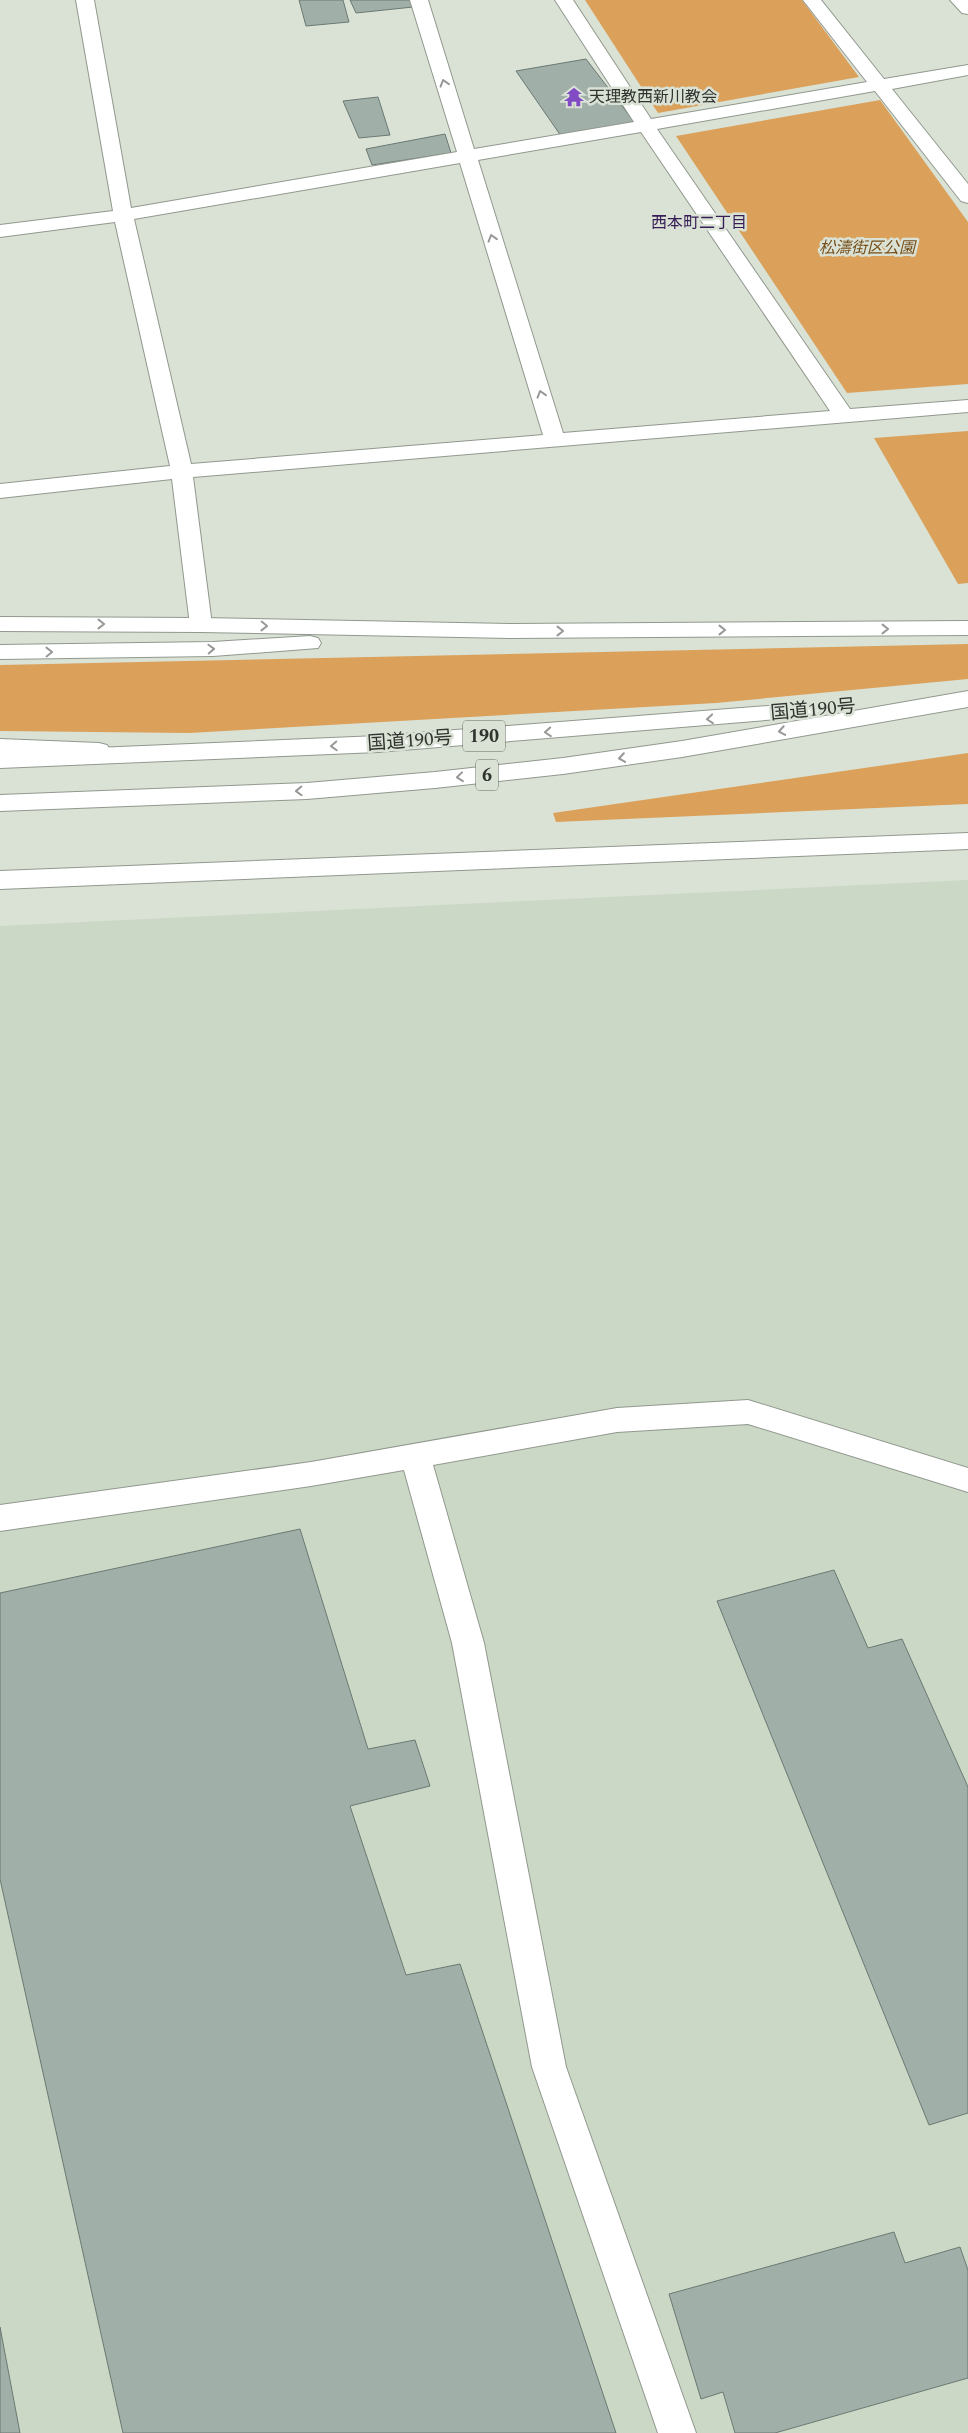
<svg xmlns="http://www.w3.org/2000/svg" width="968" height="2433" font-family="Spectral,'Noto Sans JP',serif">
  <style>
    .built { fill: #cbd8c6 }
    .green { fill: #dba15b }
    .building { fill: #a1afa9; stroke: #6b7973 }
    .lines { fill: none; stroke-linecap: round; stroke-linejoin: round }
    .lane-casing { stroke: #91988e; stroke-width: 2 }
    .street-casing { stroke: #91988e; stroke-width: 2 }
    .secondary-casing { stroke: #91988e; stroke-width: 2 }
    .highway-casing { stroke: #91988e; stroke-width: 2 }
    .lane { fill: #fff; fill-rule: evenodd }
    .street { fill: #fff; fill-rule: evenodd }
    .secondary { fill: #fff; fill-rule: evenodd }
    .highway { fill: #fff; fill-rule: evenodd }
    .oneway { stroke: #989996 }
    .labels { text-anchor: middle; dominant-baseline: central; stroke-width: 5; stroke-linejoin: round; paint-order: stroke }
    .far-poi-label { font-size: 16px; fill: #30332e; stroke: #dae2d6; text-anchor: start }
    .far-neighbourhood-label { font-size: 16px; fill: #361d56; stroke: #dae2d6 }
    .far-park-label { font-size: 16px; font-style: italic; fill: #754e19; stroke: #dae2d6 }
    .shield { fill: #dae2d6; stroke: #636860; stroke-width: 1 }
    .shield-label { font-size: 18px; font-weight: bold; fill: #30332e }
    .street-label { font-size: 19px; fill: #30332e; stroke: #dae2d6 }
  </style>
  <rect width="100%" height="100%" fill="#dae2d6"/>
  <!-- built -->
  <path class="built" d="M968 880V2433H0V926Z"/>
  <!-- green -->
  <g class="green">
    <path d="M585 0H802L859 77 658 113Z"/>
    <path d="M880 100 968 222V384L847 393 676 136Z"/>
    <path d="M968 431V583L958 584 874 438Z"/>
    <path d="M968 644V679L716 703 189 733 0 731V665Z"/>
    <path d="M968 753V804L556 822 553 813Z"/>
  </g>
  <!-- building -->
  <g class="building">
    <path d="M299 0H343L349 22 306 26Z"/>
    <path d="M350 0H410L413 7 356 13Z"/>
    <path d="M586 59 635 123 561 136 516 71Z"/>
    <path d="M378 97 390 135 359 138 343 101Z"/>
    <path d="M445 134 451 153 372 165 366 149Z"/>
    <path d="M300 1529 368 1749 415 1740 430 1786 350 1806 406 1975 460 1964 616 2433H123L0 1879V1593Z"/>
    <path d="M834 1570 868 1648 902 1639 968 1787V2113L929 2125 717 1601Z"/>
    <path d="M894 2232 905 2263 960 2247 968 2270V2378L775 2433H735L723 2392 701 2399 669 2294Z"/>
    <path d="M0 2327 20 2433H0Z"/>
  </g>
  <g class="lines">
    <defs>
      <g id="lane">
        <path d="M968 833V849L0 889V871Z"/>
        <path d="M748 1400 968 1468V1492L748 1424 617 1432 433 1465 484 1643 566 2067 696 2433H658L532 2067 452 1643 404 1470 311 1486 0 1531V1505L311 1462 617 1408Z"/>
      </g>
      <g id="street">
        <path d="M76 0H94L131 208 457 152 410 0H428L474 149 634 122 555 0H573L651 119 867 82 803 0H821L884 79 968 65V75L892 89 968 184V203L961 201 875 91 657 129 850 409 968 400V412L193 477 212 625 209 630 201 632 193 630 190 625 172 479 0 498V484L170 466 115 222 0 237V225L113 211ZM641 132 830 411 563 433 478 160ZM460 163 543 435 191 464 134 219Z"/>
        <path d="M950 0H968V14L962 13Z"/>
      </g>
      <path id="secondary" d="M0 739 99 743 107 745 111 751 107 757 99 759 0 755Z"/>
      <g id="highway">
        <path d="M0 617 201 618 511 624 968 621V635L511 638 201 632 0 631Z"/>
        <path d="M310 636 318 638 321 643 318 648 213 656 0 659V645L213 642Z"/>
        <path d="M968 691V707L682 757 563 774 435 788 307 799 0 811V795L307 783 435 772 563 758 682 741Z"/>
        <path d="M807 703 815 706 819 711 815 716 378 752 0 768V752L378 736Z"/>
      </g>
    </defs>
    <!-- lane casing -->
    <use href="#lane" class="lane-casing"/>
    <!-- street casing -->
    <use href="#street" class="street-casing"/>
    <!-- secondary casing -->
    <use href="#secondary" class="secondary-casing"/>
    <!-- highway casing -->
    <use href="#highway" class="highway-casing"/>
    <!-- lane -->
    <use href="#lane" class="lane"/>
    <!-- street -->
    <use href="#street" class="street"/>
    <!-- secondary -->
    <use href="#secondary" class="secondary"/>
    <!-- highway -->
    <use href="#highway" class="highway"/>
  </g>
  <!-- one-way arrows -->
  <defs><path id="oneway-chevron" d="M-2-3.5L2.5 0L-2 3.5" fill="none" stroke-width="1.6" stroke-linecap="round" stroke-linejoin="round" transform="scale(1.25)"/></defs>
  <g class="oneway">
    <use href="#oneway-chevron" transform="translate(444 83) rotate(-107)"/>
    <use href="#oneway-chevron" transform="translate(492 238) rotate(-107)"/>
    <use href="#oneway-chevron" transform="translate(541 394) rotate(-107)"/>
    <use href="#oneway-chevron" transform="translate(101 624)"/>
    <use href="#oneway-chevron" transform="translate(264 626) rotate(1)"/>
    <use href="#oneway-chevron" transform="translate(885 629)"/>
    <use href="#oneway-chevron" transform="translate(722 630)"/>
    <use href="#oneway-chevron" transform="translate(560 631)"/>
    <use href="#oneway-chevron" transform="translate(211 649) rotate(-2)"/>
    <use href="#oneway-chevron" transform="translate(49 652) rotate(-1)"/>
    <use href="#oneway-chevron" transform="translate(710 719) rotate(175)"/>
    <use href="#oneway-chevron" transform="translate(782 731) rotate(170)"/>
    <use href="#oneway-chevron" transform="translate(548 732) rotate(176)"/>
    <use href="#oneway-chevron" transform="translate(334 746) rotate(177)"/>
    <use href="#oneway-chevron" transform="translate(622 758) rotate(172)"/>
    <use href="#oneway-chevron" transform="translate(460 777) rotate(174)"/>
    <use href="#oneway-chevron" transform="translate(299 791) rotate(178)"/>
  </g>
  <!-- icons -->
  <defs>
    <symbol id="temple-bare" viewBox="-9 -9 18 18"><path d="M0-6L5-2H3V0L6.5 2.5H4V6H1.5V3h-3V6H-4V2.5H-6.5L-3 0V-2H-5Z" fill="#814cc3" stroke="#dae2d6" stroke-width="2.5" paint-order="stroke"/></symbol>
  </defs>
  <g fill-rule="evenodd">
    <use href="#temple-bare" x="560" y="83" width="28" height="28"/>
  </g>
  <g class="labels">
    <!-- far-poi labels -->
    <g class="far-poi-label">
      <text x="589" y="97">天理教西新川教会</text>
    </g>
    <!-- far-neighbourhood labels -->
    <g class="far-neighbourhood-label">
      <text x="699" y="223">西本町二丁目</text>
    </g>
    <!-- far-park labels -->
    <g class="far-park-label">
      <text x="867" y="248">松濤街区公園</text>
    </g>
    <!-- shield labels -->
    <g class="shield">
      <rect x="463" y="720.5" width="42" height="31" rx="4"/>
      <rect x="476" y="759.5" width="22" height="31" rx="4"/>
    </g>
    <g class="shield-label">
      <text x="484" y="736">190</text>
      <text x="487" y="775">6</text>
    </g>
    <!-- street labels -->
    <g class="street-label">
      <text transform="translate(813 710) rotate(-5)">国道190号</text>
      <text transform="translate(410 741) rotate(-4)">国道190号</text>
    </g>
  </g>
</svg>
